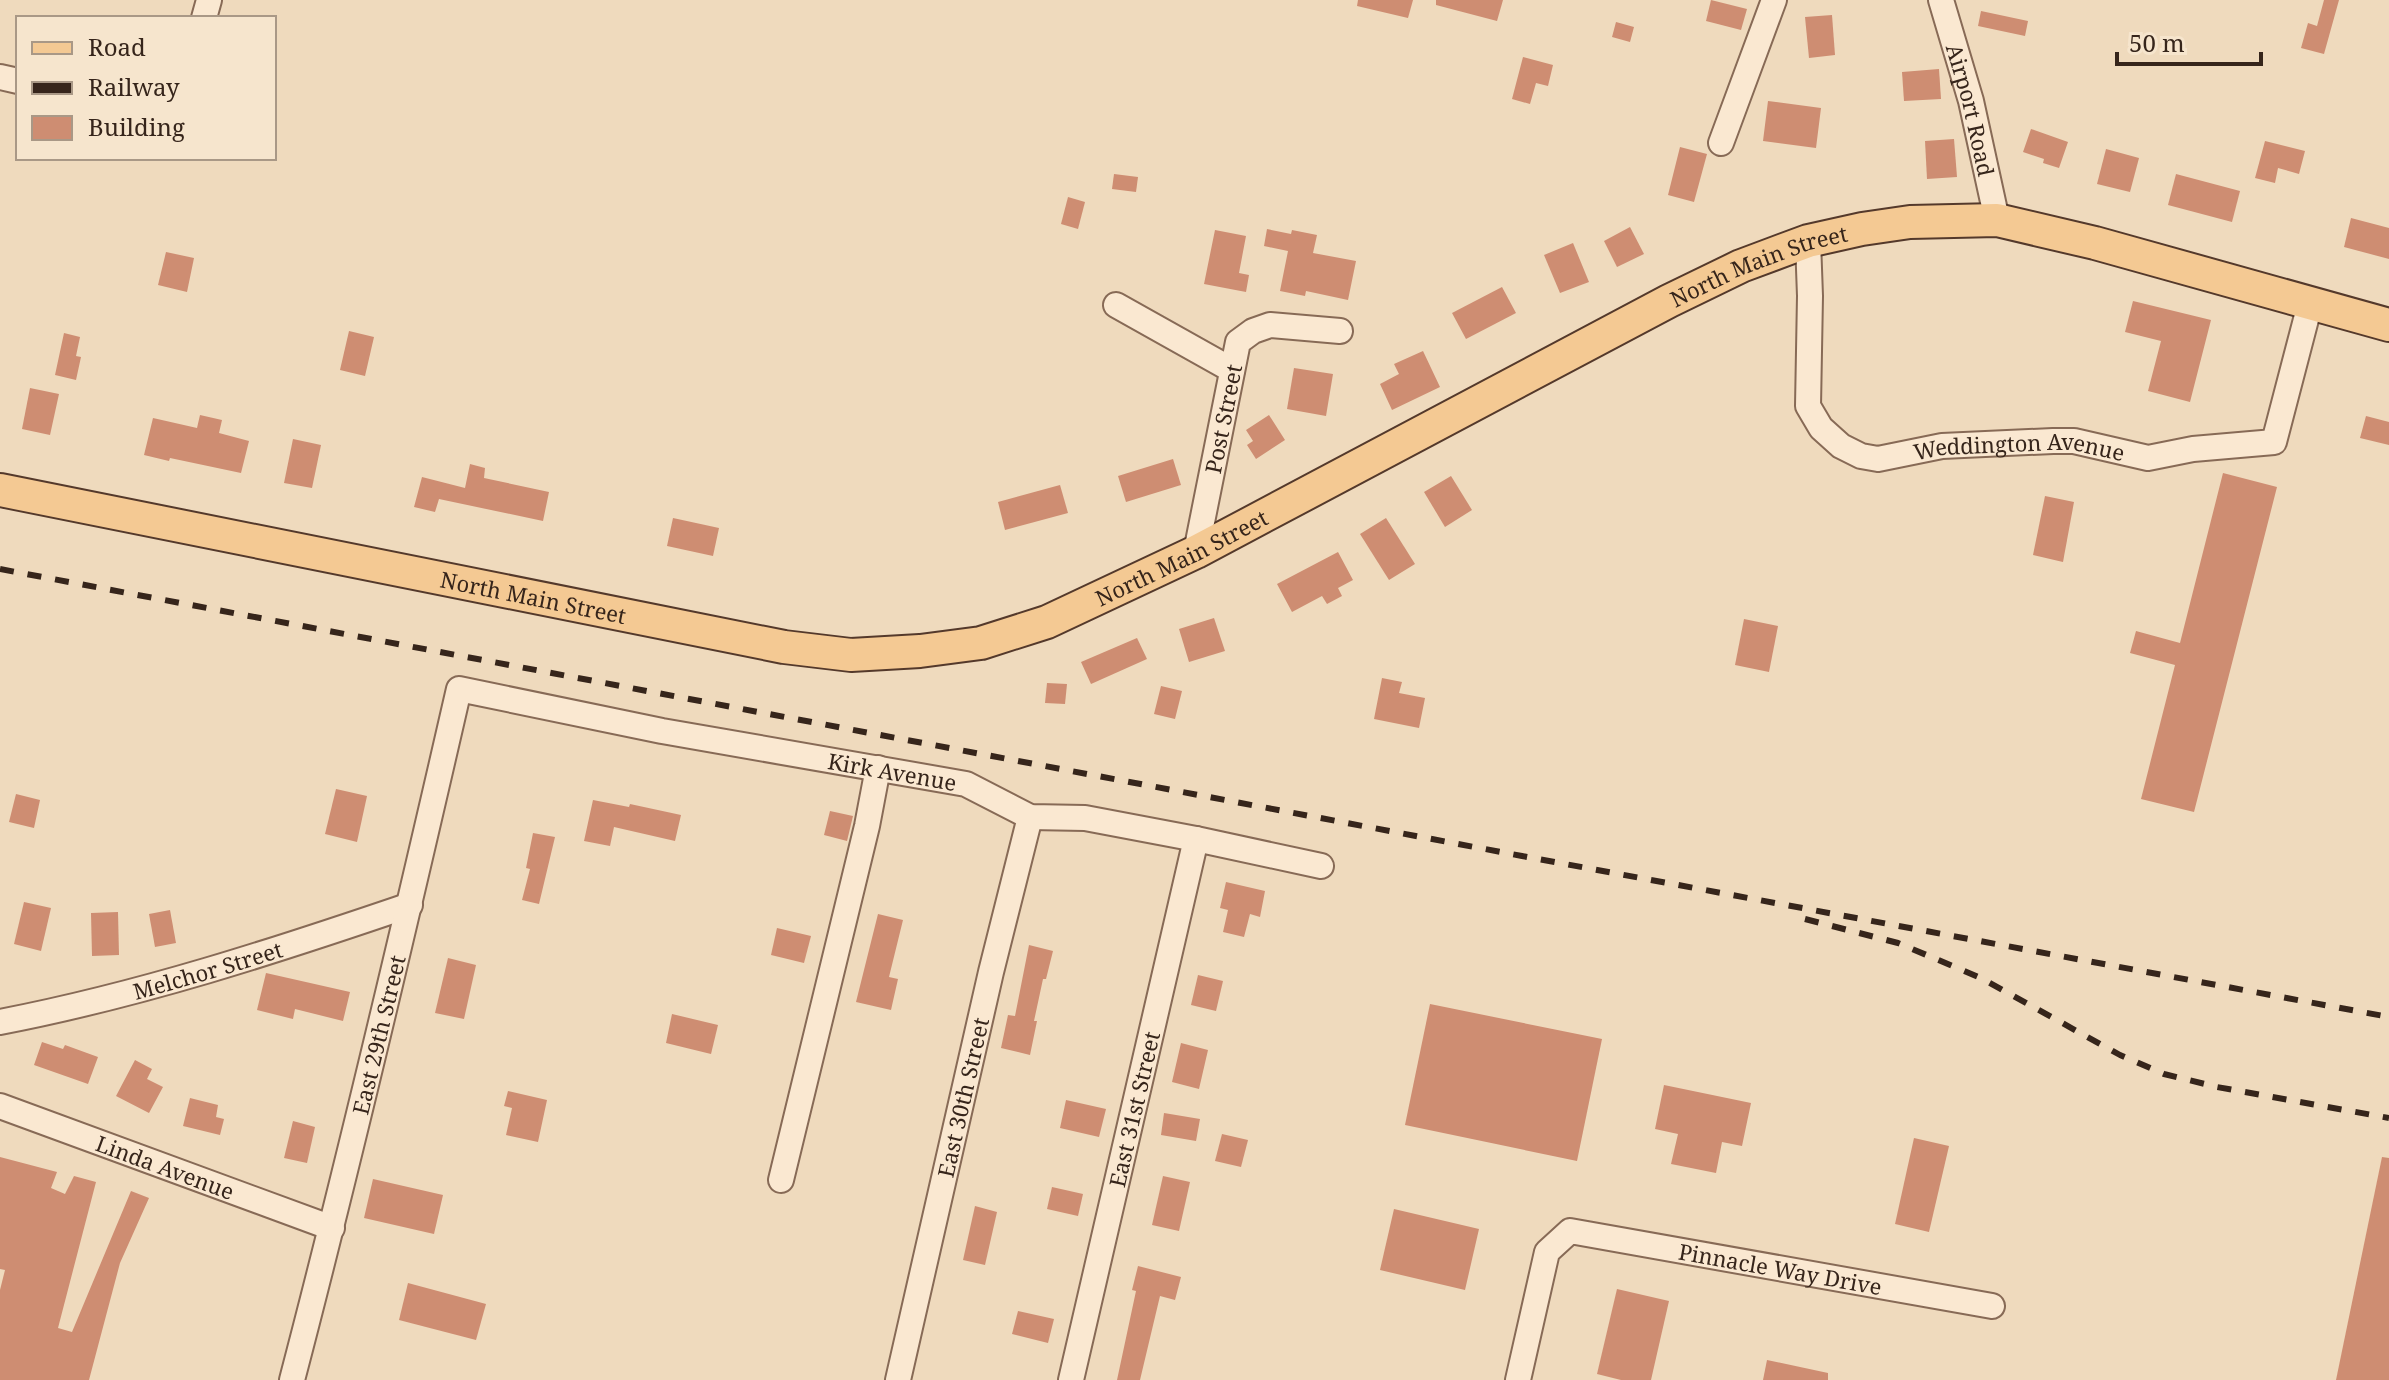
<svg xmlns="http://www.w3.org/2000/svg" width="2389" height="1380" font-family="'Noto Serif',serif">
  <style>
    .building { fill: #ce8d72 }
    .lines { fill: none; stroke-linecap: round; stroke-linejoin: round }
    .minor-casing { stroke: #876a56; stroke-width: 28 }
    .major-casing { stroke: #54392b; stroke-width: 36 }
    .minor { stroke: #fae8d1; stroke-width: 24 }
    .major { stroke: #f4c993; stroke-width: 32 }
    .rail { stroke: #36251b; stroke-width: 6; stroke-dasharray: 14 14; stroke-linecap: butt }
    .labels { text-anchor: middle; dominant-baseline: central; stroke-width: 6; stroke-linejoin: round; paint-order: stroke }
    .street-label { font-size: 22px; fill: #36251b; stroke: #f6e5cd }
  </style>
  <rect width="100%" height="100%" fill="#efdabd"/>
  <!-- building -->
  <g class="building">
    <path d="M1358 0H1413L1408 18 1357 6Z"/>
    <path d="M1436 0H1503L1497 21 1436 5Z"/>
    <path d="M1711 0 1747 9 1741 30 1706 21Z"/>
    <path d="M2324 0H2339L2324 54 2301 48 2308 23 2317 26Z"/>
    <path d="M1981 11 2028 21 2025 36 1978 26Z"/>
    <path d="M1832 15 1835 55 1809 58 1805 17Z"/>
    <path d="M1616 22 1634 27 1630 42 1612 37Z"/>
    <path d="M1523 57 1553 65 1548 86 1536 83 1530 104 1512 99Z"/>
    <path d="M1939 69 1941 99 1904 101 1902 72Z"/>
    <path d="M1768 101 1821 108 1816 148 1763 141Z"/>
    <path d="M2031 129 2068 142 2059 168 2043 163 2044 159 2023 152Z"/>
    <path d="M1954 139 1957 177 1927 179 1925 141Z"/>
    <path d="M2265 141 2305 151 2299 174 2278 168 2275 183 2255 178Z"/>
    <path d="M1680 147 1707 154 1694 202 1668 195Z"/>
    <path d="M2106 149 2139 158 2130 192 2097 184Z"/>
    <path d="M1114 174 1138 177 1136 192 1112 189Z"/>
    <path d="M2176 174 2240 191 2232 222 2168 205Z"/>
    <path d="M1068 197 1085 202 1078 229 1061 224Z"/>
    <path d="M2351 218 2389 228V259L2344 247Z"/>
    <path d="M1630 227 1644 254 1617 267 1604 241Z"/>
    <path d="M1267 229 1291 234 1292 230 1317 235 1313 253 1356 261 1348 300 1306 291 1305 296 1280 291 1288 251 1264 246Z"/>
    <path d="M1215 230 1246 236 1239 273 1249 275 1246 292 1204 284Z"/>
    <path d="M1573 243 1589 282 1560 293 1544 255Z"/>
    <path d="M166 252 194 258 187 292 158 285Z"/>
    <path d="M1502 287 1516 313 1466 339 1452 313Z"/>
    <path d="M2133 301 2211 320 2190 402 2148 391 2161 341 2125 332Z"/>
    <path d="M349 331 374 337 365 376 340 370Z"/>
    <path d="M64 333 80 337 76 356 81 357 76 380 55 375Z"/>
    <path d="M1423 351 1440 387 1392 410 1380 384 1399 374 1394 364Z"/>
    <path d="M1294 368 1333 374 1326 416 1287 409Z"/>
    <path d="M30 388 59 394 50 435 22 429Z"/>
    <path d="M200 415 222 420 219 433 249 441 241 473 170 458 169 461 144 455 153 418 197 428Z"/>
    <path d="M1269 415 1285 440 1256 459 1247 445 1253 441 1246 430Z"/>
    <path d="M2366 416 2389 422V445L2360 438Z"/>
    <path d="M293 439 321 445 312 488 284 483Z"/>
    <path d="M1173 459 1181 485 1126 502 1118 476Z"/>
    <path d="M470 464 485 468 484 478 549 492 543 521 439 499 435 512 414 507 422 477 465 488Z"/>
    <path d="M2223 473 2277 487 2194 812 2141 799 2175 665 2130 653 2136 631 2180 643Z"/>
    <path d="M1451 476 1472 510 1445 527 1424 492Z"/>
    <path d="M1060 485 1068 513 1005 530 998 502Z"/>
    <path d="M2045 496 2074 502 2063 562 2033 555Z"/>
    <path d="M673 518 719 528 713 556 667 546Z"/>
    <path d="M1386 518 1415 564 1389 580 1360 534Z"/>
    <path d="M1338 552 1353 580 1338 588 1342 596 1327 604 1322 596 1292 612 1277 584Z"/>
    <path d="M1214 618 1225 651 1189 662 1179 629Z"/>
    <path d="M1744 619 1778 626 1769 672 1735 665Z"/>
    <path d="M1137 638 1147 659 1091 684 1081 662Z"/>
    <path d="M1382 678 1402 682 1399 693 1425 698 1419 728 1374 719Z"/>
    <path d="M1047 683 1067 684 1065 704 1045 703Z"/>
    <path d="M1161 686 1182 691 1175 719 1154 714Z"/>
    <path d="M336 789 367 796 357 842 325 834Z"/>
    <path d="M16 794 40 800 34 828 9 822Z"/>
    <path d="M593 800 629 807 630 804 681 815 675 841 614 827 610 846 584 841Z"/>
    <path d="M830 811 853 816 847 841 824 835Z"/>
    <path d="M533 833 555 837 539 904 522 900 530 869 526 868Z"/>
    <path d="M1226 882 1265 891 1260 917 1250 914 1244 937 1223 932 1228 910 1220 908Z"/>
    <path d="M24 902 51 908 41 951 14 944Z"/>
    <path d="M170 910 176 943 155 947 149 914Z"/>
    <path d="M118 912 119 955 92 956 91 913Z"/>
    <path d="M878 914 903 920 889 977 898 979 891 1010 856 1002Z"/>
    <path d="M777 928 811 936 804 963 771 955Z"/>
    <path d="M1029 945 1053 951 1046 979H1043L1034 1021H1037L1030 1055 1001 1048 1008 1015 1015 1016Z"/>
    <path d="M448 958 476 965 464 1019 435 1013Z"/>
    <path d="M266 973 350 992 343 1021 295 1009 293 1019 257 1010Z"/>
    <path d="M1198 975 1223 981 1216 1011 1191 1005Z"/>
    <path d="M1430 1004 1602 1039 1577 1161 1405 1125Z"/>
    <path d="M672 1014 718 1025 711 1054 666 1043Z"/>
    <path d="M42 1042 63 1049 65 1045 98 1057 88 1084 34 1065Z"/>
    <path d="M1181 1043 1208 1050 1199 1089 1172 1082Z"/>
    <path d="M135 1060 152 1069 147 1079 163 1087 149 1113 116 1096Z"/>
    <path d="M1664 1085 1751 1103 1742 1146 1722 1142 1716 1173 1671 1164 1678 1134 1655 1129Z"/>
    <path d="M508 1091 547 1100 538 1142 506 1135 512 1108 504 1106Z"/>
    <path d="M190 1098 218 1105 216 1117 224 1119 220 1135 183 1126Z"/>
    <path d="M1066 1100 1106 1109 1099 1137 1060 1128Z"/>
    <path d="M1164 1113 1200 1119 1196 1141 1161 1135Z"/>
    <path d="M293 1121 315 1127 307 1163 284 1158Z"/>
    <path d="M1222 1134 1248 1140 1241 1167 1215 1161Z"/>
    <path d="M1914 1138 1949 1146 1929 1232 1895 1224Z"/>
    <path d="M0 1157 57 1172 51 1188 65 1194 74 1176 96 1182 58 1328 72 1332 131 1191 149 1198 120 1263 89 1380H0V1290L5 1270 0 1269Z"/>
    <path d="M2382 1157 2389 1158V1380H2336Z"/>
    <path d="M1163 1176 1190 1182 1179 1231 1152 1225Z"/>
    <path d="M373 1179 443 1195 434 1234 364 1218Z"/>
    <path d="M1052 1187 1083 1194 1078 1216 1047 1209Z"/>
    <path d="M975 1206 997 1212 985 1265 963 1260Z"/>
    <path d="M1394 1209 1479 1229 1465 1290 1380 1270Z"/>
    <path d="M1138 1266 1181 1277 1175 1300 1160 1296 1140 1380H1117L1136 1291 1132 1290Z"/>
    <path d="M408 1283 486 1304 476 1340 399 1320Z"/>
    <path d="M1617 1289 1669 1301 1651 1380H1621L1597 1374Z"/>
    <path d="M1018 1311 1054 1319 1048 1343 1012 1334Z"/>
    <path d="M1767 1360 1828 1373V1380H1763Z"/>
  </g>
  <g class="lines">
    <defs>
      <g id="minor">
        <path id="s1" d="M1941 0 1971 101 1997 220"/>
        <path d="M204 18 209 0"/>
        <path d="M0 77 18 81"/>
        <path d="M1721 143 1774 0"/>
        <path id="s2" d="M1808 241 1810 296 1808 406 1821 428 1841 446 1861 456 1878 459 1942 446 2053 441H2074L2148 458 2193 449 2274 442 2310 304"/>
        <path d="M1116 305 1232 370"/>
        <path id="s3" d="M1196 552 1238 342 1253 331 1270 325 1340 331"/>
        <path id="s4" d="M0 1022C140 995 275 951 410 905"/>
        <path id="s5" d="M0 1106 332 1228"/>
        <path d="M781 1180 867 826 878 768"/>
        <path id="s6" d="M292 1380C352 1151 406 920 459 689L662 731 966 784 1030 817 1085 818 1196 839 1321 866"/>
        <path id="s7" d="M898 1380 991 972 1030 817"/>
        <path id="s8" d="M1071 1380 1196 839"/>
        <path id="s9" d="M1518 1380 1547 1252 1570 1231 1992 1306"/>
      </g>
      <g id="major">
        <path id="s10" d="M0 490 784 647 851 655 920 651 981 643 1047 622 1196 552 1669 301 1741 266 1808 241 1862 229 1910 222 1997 220 2095 243 2389 325"/>
      </g>
    </defs>
    <!-- minor casing -->
    <use href="#minor" class="minor-casing"/>
    <!-- major casing -->
    <use href="#major" class="major-casing"/>
    <!-- minor -->
    <use href="#minor" class="minor"/>
    <!-- major -->
    <use href="#major" class="major"/>
    <!-- rail -->
    <g class="rail">
      <path d="M0 569 1522 856 2389 1017"/>
      <path d="M1805 919 1898 943 1981 978 2120 1055 2164 1074 2217 1087 2389 1118"/>
    </g>
  </g>
  <g class="labels">
    <!-- street labels -->
    <g class="street-label">
      <text stroke="none"><textPath href="#s1" startOffset="114">Airport Road</textPath></text>
      <text stroke="none"><textPath href="#s10" startOffset="1864">North Main Street</textPath></text>
      <text stroke="none"><textPath href="#s3" startOffset="136">Post Street</textPath></text>
      <text stroke="none"><textPath href="#s2" startOffset="400">Weddington Avenue</textPath></text>
      <text stroke="none"><textPath href="#s10" startOffset="1216">North Main Street</textPath></text>
      <text stroke="none"><textPath href="#s10" startOffset="544">North Main Street</textPath></text>
      <text stroke="none"><textPath href="#s6" startOffset="1152">Kirk Avenue</textPath></text>
      <text stroke="none"><textPath href="#s4" startOffset="214">Melchor Street</textPath></text>
      <text stroke="none"><textPath href="#s6" startOffset="356">East 29th Street</textPath></text>
      <text stroke="none"><textPath href="#s7" startOffset="290">East 30th Street</textPath></text>
      <text stroke="none"><textPath href="#s8" startOffset="278">East 31st Street</textPath></text>
      <text stroke="none"><textPath href="#s5" startOffset="176">Linda Avenue</textPath></text>
      <text stroke="none"><textPath href="#s9" startOffset="376">Pinnacle Way Drive</textPath></text>
    </g>
  </g>
  <!-- legend -->
  <rect x="16" y="16" width="260" height="144" fill="#f6e5cd" stroke="#a99886" stroke-width="2"/>
  <rect x="32" y="42" width="40" height="12" fill="#f4c993" stroke="#a99886" stroke-width="2"/>
  <text x="88" y="56" font-size="24" fill="#36251b">Road</text>
  <rect x="32" y="82" width="40" height="12" fill="#36251b" stroke="#a99886" stroke-width="2"/>
  <text x="88" y="96" font-size="24" fill="#36251b">Railway</text>
  <rect x="32" y="116" width="40" height="24" fill="#ce8d72" stroke="#a99886" stroke-width="2"/>
  <text x="88" y="136" font-size="24" fill="#36251b">Building</text>
  <!-- scale -->
  <path d="M2117 52v12h144v-12" fill="none" stroke="#36251b" stroke-width="4"/>
  <text x="2129" y="52" font-size="24" fill="#36251b" stroke="#f6e5cd" stroke-width="6" paint-order="stroke">50 m</text>
</svg>
